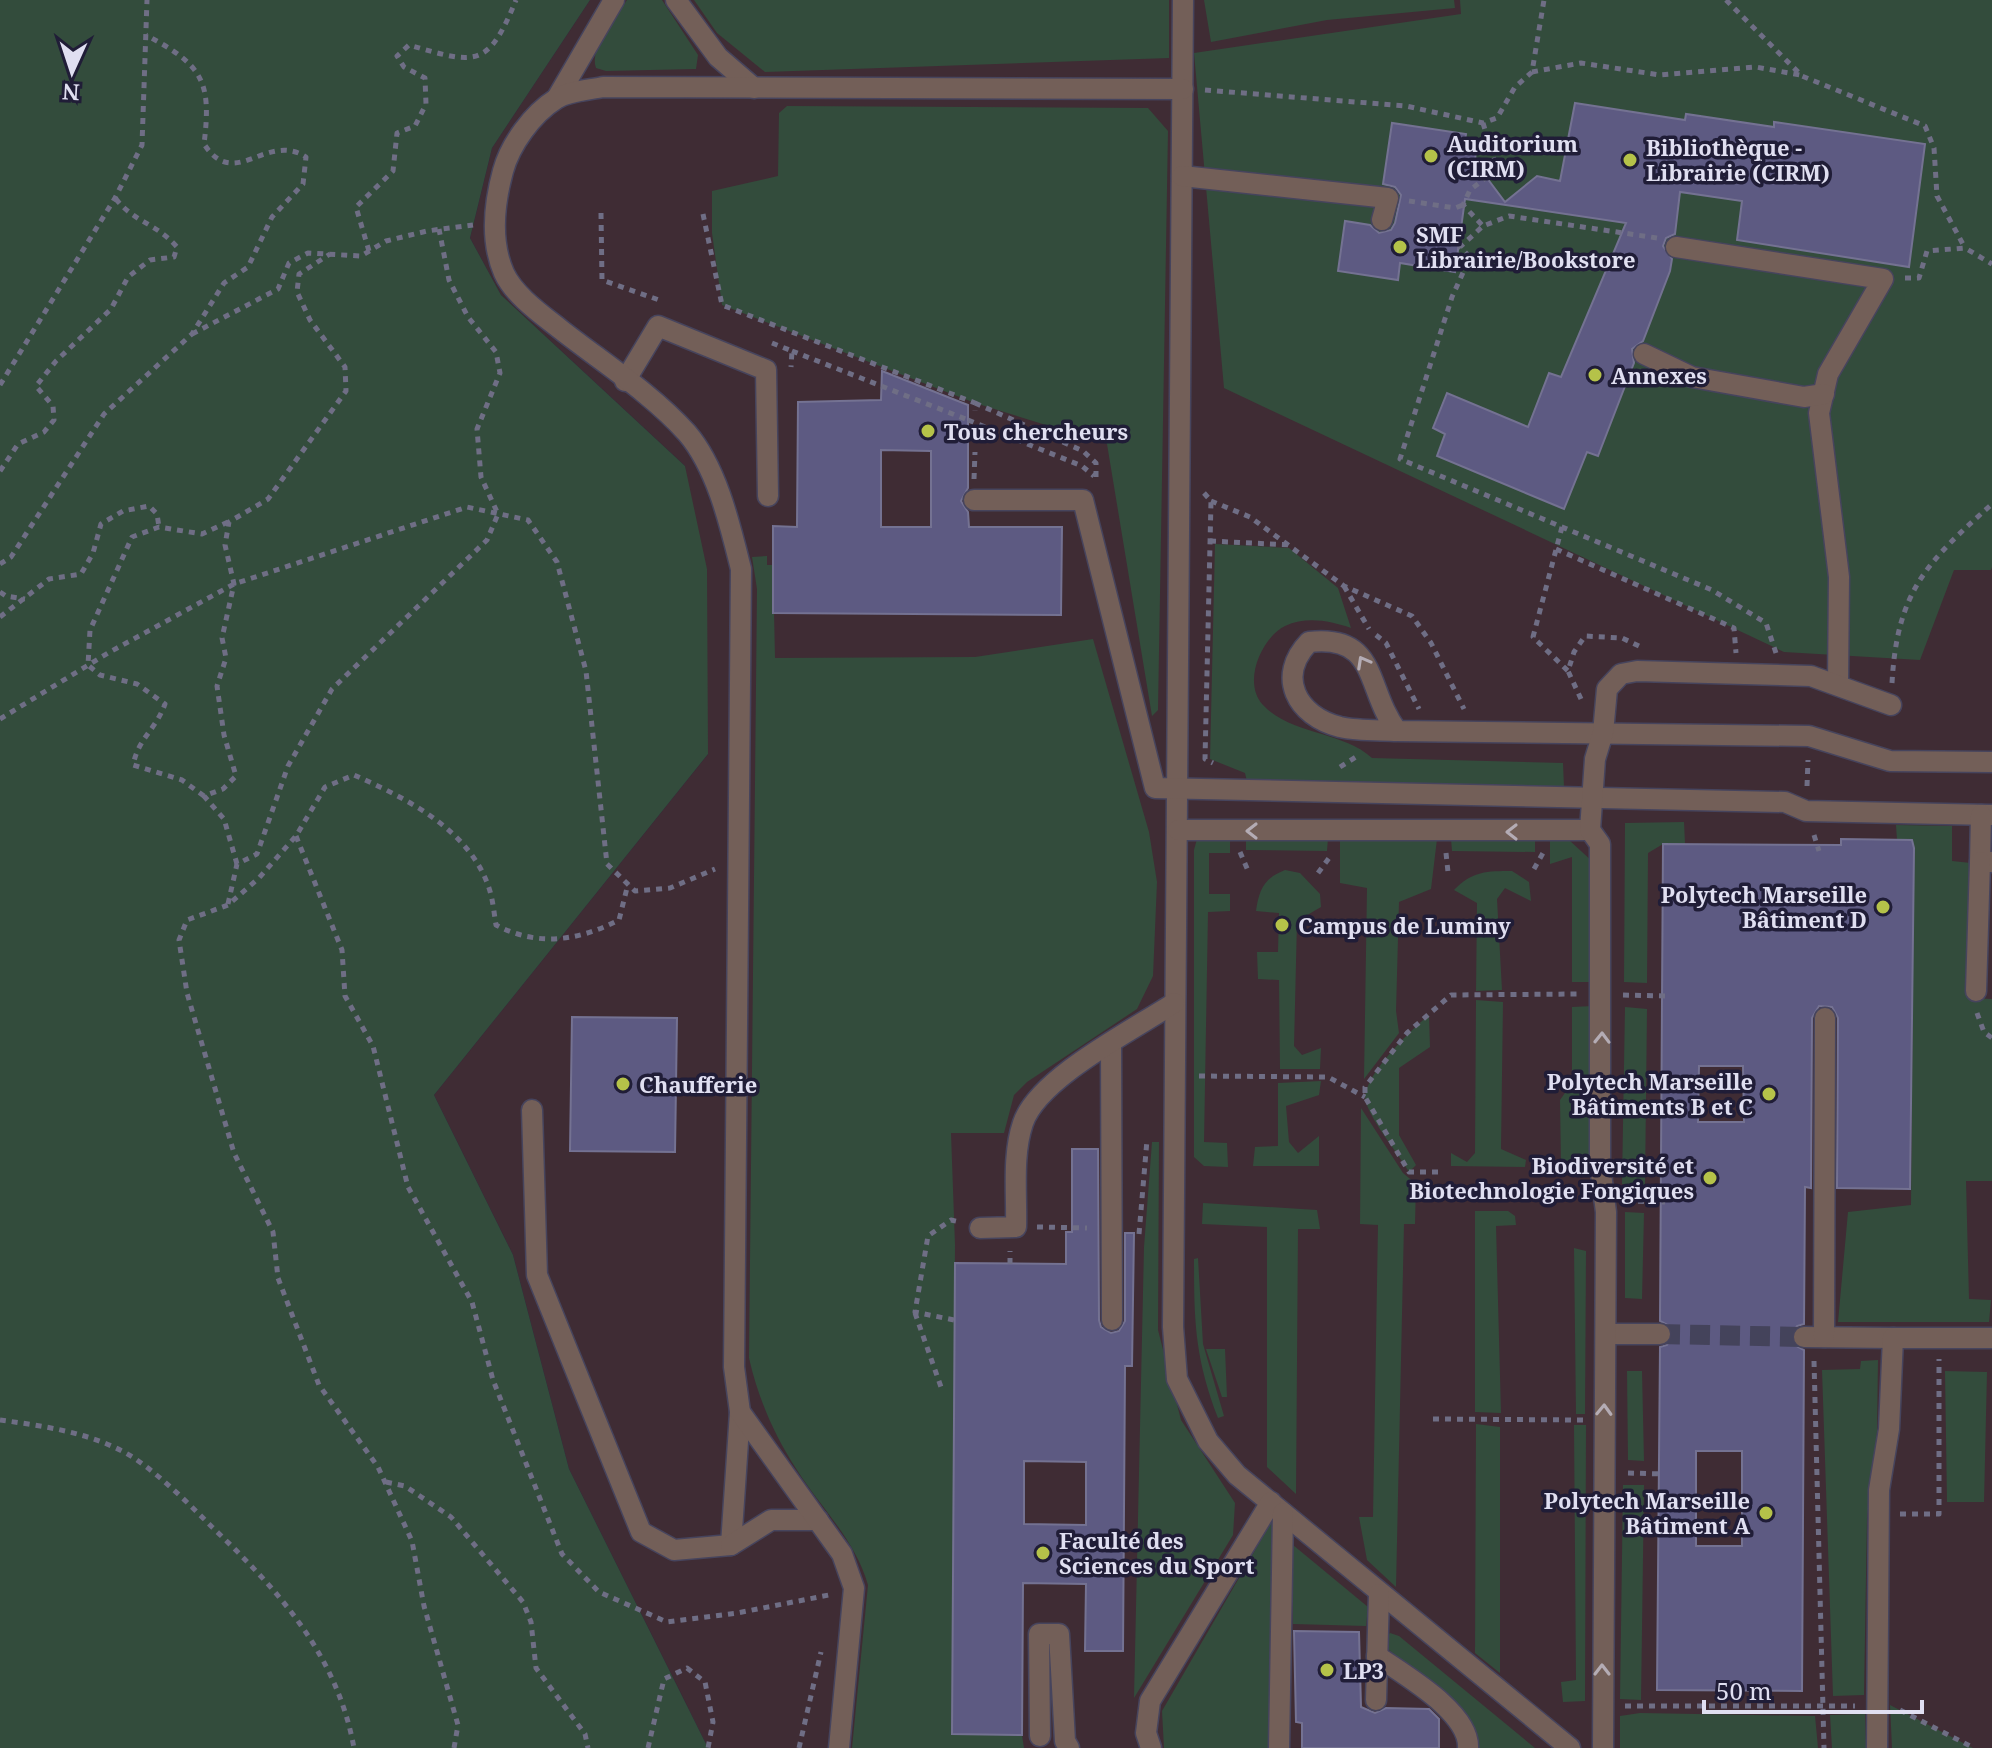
<svg xmlns="http://www.w3.org/2000/svg" width="1992" height="1748" font-family="'Noto Serif',serif">
  <style>
    .education { fill: #3f2c34 }
    .green { fill: #334c3c }
    .building { fill: #5d5a82; stroke: #747292; stroke-width: 2; fill-rule: evenodd }
    .lines { fill: none; stroke-linecap: round; stroke-linejoin: round }
    .minor-tunnel { stroke: #44435b; stroke-width: 20; stroke-dasharray: 20 10; stroke-linecap: butt }
    .minor-casing { stroke: #46445d; stroke-width: 23 }
    .path { stroke: #6f6e85; stroke-width: 5; stroke-dasharray: 6 6; stroke-linecap: butt }
    .minor { stroke: #735f58; stroke-width: 20 }
    .path-bridge { stroke: #6f6e85; stroke-width: 5; stroke-dasharray: 6 6; stroke-linecap: butt }
    .oneway { stroke: #b4acb4 }
    .poi-dot { fill: #b5c249; stroke: #201d37; stroke-width: 3 }
    .labels { text-anchor: middle; dominant-baseline: central; stroke-width: 7; stroke-linejoin: round; paint-order: stroke }
    .poi-label { font-size: 22px; font-weight: bold; fill: #e0dff1; stroke: #201d37; text-anchor: start }
  </style>
  <rect width="100%" height="100%" fill="#292741"/>
  <!-- education -->
  <path class="education" d="M590 0H1992V1748H708L569 1469 513 1255 434 1095 708 754 685 466 501 295 470 238 492 148Z"/>
  <!-- green -->
  <g class="green">
    <path d="M0 0H590L492 148 470 238 501 295 685 466 707 569 708 754 434 1095 513 1255 569 1469 708 1748H0Z"/>
    <path d="M627 0H662L698 55 696 69 606 71 596 68C589 47 616 18 627 0Z"/>
    <path d="M694 0H1169V58L765 72 717 33Z"/>
    <path d="M1204 0H1454L1455 8 1327 20 1211 42Z"/>
    <path d="M1460 0H1992V567L1991 570H1954L1920 660 1784 652 1224 388 1194 53 1461 14Z"/>
    <path d="M787 106 1148 108 1168 131 1158 710 1152 716 1107 444 975 403 722 305 712 233V191L778 176 779 113Z"/>
    <path d="M1215 544 1289 548 1338 588 1351 628C1330 621 1307 616 1285 626 1261 638 1242 683 1263 705 1291 735 1343 731 1372 758L1563 763 1564 787 1306 783 1248 786 1245 773 1210 759Z"/>
    <path d="M767 556V565H773L775 658 975 657 1093 639 1149 832 1157 882 1153 976 1137 1009 1027 1082 1014 1095 1004 1133H951L955 1245 952 1734 1022 1735 1024 1748H852L868 1585C856 1541 821 1508 797 1470 774 1435 758 1398 749 1358L757 589 752 557Z"/>
    <path d="M1684 822 1685 844H1663L1648 853 1647 983 1624 982 1625 823Z"/>
    <path d="M1896 825 1952 826V861L1971 863V998L1992 999V1181H1966L1969 1299 1991 1300 1989 1322H1838L1848 1212 1911 1205 1914 847 1912 840H1897Z"/>
    <path d="M1246 837 1328 838 1327 851 1246 850Z"/>
    <path d="M1197 839H1230V853H1209V894H1230V911L1208 912 1204 1142 1227 1143 1228 1167 1204 1166 1194 1157V850Z"/>
    <path d="M1340 839H1437L1431 889 1399 902 1396 1011 1399 1033 1364 1079 1367 888 1340 883Z"/>
    <path d="M1451 839H1535V852L1452 851Z"/>
    <path d="M1550 840 1570 841 1593 862 1592 982H1572V857L1550 864Z"/>
    <path d="M1285 870 1300 873 1320 894 1321 907 1297 921 1294 1046 1302 1055 1321 1048 1320 1069H1280L1279 980 1258 979 1257 952H1278L1279 913 1256 911C1259 890 1264 878 1285 870Z"/>
    <path d="M1512 871 1529 882 1531 901 1505 888 1497 899 1502 990 1476 991 1477 903 1454 890C1472 871 1487 871 1512 871Z"/>
    <path d="M1476 1000 1503 1002 1501 1149 1526 1160 1525 1167 1451 1166V1153L1467 1162 1475 1153Z"/>
    <path d="M1593 1006 1592 1153 1585 1166H1561L1560 1100 1572 1083V1007Z"/>
    <path d="M1625 1007 1647 1009 1645 1186 1622 1184Z"/>
    <path d="M1429 1015 1430 1047 1399 1068V1135L1416 1165 1409 1172C1396 1150 1375 1127 1366 1103 1358 1080 1412 1029 1429 1015Z"/>
    <path d="M1321 1081 1319 1095 1286 1106 1289 1142 1298 1153 1319 1136V1166H1253L1255 1147 1278 1146V1083Z"/>
    <path d="M1361 1108 1403 1173 1416 1184 1415 1224H1404L1396 1587 1367 1560 1359 1517H1373L1378 1225 1360 1224Z"/>
    <path d="M1152 1142H1159L1158 1330 1181 1420 1235 1503 1233 1535 1134 1698 1144 1247Z"/>
    <path d="M1203 1203 1317 1210 1320 1229H1298L1296 1494 1267 1467V1227L1202 1224Z"/>
    <path d="M1475 1211H1508L1515 1216 1516 1225 1496 1226 1501 1413 1475 1412Z"/>
    <path d="M1625 1212 1644 1213 1642 1299 1625 1298Z"/>
    <path d="M1574 1248 1586 1251 1585 1414H1576Z"/>
    <path d="M1198 1258 1203 1344 1224 1416 1218 1418C1195 1358 1194 1322 1194 1259Z"/>
    <path d="M1206 1349H1225L1227 1397H1222Z"/>
    <path d="M1878 1360 1877 1432 1867 1518 1864 1695 1833 1696 1822 1370 1860 1369 1861 1361Z"/>
    <path d="M1627 1371H1642L1644 1461 1628 1460Z"/>
    <path d="M1945 1371 1987 1372 1984 1502H1947Z"/>
    <path d="M1476 1424 1500 1427V1673L1475 1653Z"/>
    <path d="M1574 1425H1586L1585 1701 1563 1702 1561 1682 1576 1680Z"/>
    <path d="M1623 1485H1644L1641 1700 1620 1699Z"/>
    <path d="M1272 1521V1748H1164L1162 1711Z"/>
    <path d="M1293 1545 1368 1607 1366 1626 1293 1624Z"/>
    <path d="M1390 1633 1399 1636 1535 1748H1476L1463 1716 1387 1648 1384 1640Z"/>
    <path d="M1890 1705 1973 1748H1974H1892Z"/>
    <path d="M1640 1713 1815 1716 1818 1748H1620V1716Z"/>
    <path d="M1865 1714 1866 1748H1832L1830 1715Z"/>
  </g>
  <!-- building -->
  <g class="building">
    <path d="M1575 103 1685 120 1686 114 1774 127V122L1925 144 1909 267 1737 240 1742 201 1680 192 1675 234 1666 238 1663 246 1672 259 1670 271 1643 341 1632 349 1634 363 1598 456 1587 452 1564 509 1437 456 1445 434 1433 428 1447 393 1528 427 1549 373 1561 377 1626 223 1465 199 1455 272 1400 263 1398 280 1338 271 1345 221 1370 225 1379 233 1391 230 1395 223 1401 195 1395 187 1383 184 1392 123 1466 134 1464 147 1476 149 1475 162 1505 202 1537 176 1560 181Z"/>
    <path d="M882 371 968 405V488L961 501 968 512 969 527H1062L1061 615 773 613V526L797 527 798 402 881 400ZM881 450 931 451V527H881Z"/>
    <path d="M1841 839 1912 840 1914 848 1910 1189 1837 1188 1838 1018 1832 1007 1819 1006 1812 1018 1811 1188 1805 1187 1804 1324 1797 1326 1791 1336 1793 1344 1804 1350 1802 1691 1657 1690 1660 1347 1667 1345 1673 1335 1671 1327 1660 1321 1663 844 1841 845ZM1699 1066H1743L1744 1122H1698ZM1696 1451H1742V1546H1696Z"/>
    <path d="M572 1017 677 1018 675 1152 570 1151Z"/>
    <path d="M1072 1149H1098L1099 1320 1101 1327 1111 1333 1119 1331 1125 1321V1233H1134L1132 1366H1125L1123 1651H1085L1086 1584 1023 1583 1022 1735 952 1734 955 1263 1066 1264V1232H1072ZM1024 1461 1086 1462V1525L1024 1524Z"/>
    <path d="M1294 1631 1359 1632 1361 1707 1375 1713 1386 1708 1429 1709 1439 1719V1748H1302V1723L1296 1722Z"/>
  </g>
  <g class="lines">
    <!-- minor-tunnel -->
    <path class="minor-tunnel" d="M1660 1334 1804 1337"/>
    <defs>
      <g id="minor">
        <path d="M676 0 718 57 754 88"/>
        <path d="M1183 0 1173 1327 1177 1379 1208 1441 1237 1475 1570 1748"/>
        <path d="M557 98 614 0"/>
        <path d="M1182 176 1388 198 1382 220"/>
        <path d="M1676 247 1883 279 1828 374 1819 413 1839 577 1838 684"/>
        <path d="M1644 354 1692 377 1804 397 1824 394"/>
        <path d="M625 381 658 326 766 370 768 496"/>
        <path d="M974 500H1083L1155 788 1785 802 1806 811 1992 815"/>
        <path d="M1397 731C1365 689 1379 634 1309 642 1276 676 1296 716 1340 727 1358 731 1379 730 1397 731L1809 736 1890 761 1992 762"/>
        <path d="M1981 815 1980 862H1992"/>
        <path d="M1178 830H1590"/>
        <path d="M1976 991 1980 862"/>
        <path d="M1111 1044 1112 1320"/>
        <path d="M532 1110 537 1275 641 1532 674 1550 731 1545 740 1412"/>
        <path d="M980 1228 1016 1227C1017 1194 1012 1155 1023 1123 1038 1078 1133 1030 1174 1003"/>
        <path d="M1607 1334H1660"/>
        <path d="M1804 1337 1893 1338"/>
        <path d="M1824 1337 1825 1018"/>
        <path d="M731 1545 771 1520H818"/>
        <path d="M1377 1656C1404 1675 1470 1712 1468 1748"/>
        <path d="M1376 1700 1379 1594"/>
        <path d="M1040 1736 1039 1634H1059L1065 1741 1069 1748"/>
        <path d="M839 1748 854 1588 842 1554 740 1412 734 1367 741 569C730 525 717 468 687 433 651 393 602 362 560 329 541 314 514 295 504 273 490 241 494 204 503 171 510 145 532 114 556 99 568 91 589 90 603 87L1183 89"/>
        <path d="M1151 1748 1146 1733 1150 1701 1271 1502"/>
        <path d="M1279 1748 1283 1513"/>
        <path d="M1603 1748 1606 1212 1600 1166V844L1590 830 1595 759 1603 733 1607 689 1621 674 1637 671 1811 676 1891 705"/>
        <path d="M1877 1748 1879 1490 1889 1429 1893 1338H1992"/>
      </g>
    </defs>
    <!-- minor casing -->
    <use href="#minor" class="minor-casing"/>
    <!-- path -->
    <g class="path">
      <path d="M1726 0 1802 76 1925 126 1934 148 1937 196 1965 248"/>
      <path d="M1532 72 1581 63 1660 75 1756 67 1800 75"/>
      <path d="M1205 90 1406 106 1483 123 1497 118 1515 87 1532 72 1544 0"/>
      <path d="M1483 123 1497 169 1470 190 1463 205 1483 226"/>
      <path d="M1409 201 1455 208 1463 205"/>
      <path d="M601 213 602 280 662 301"/>
      <path d="M703 214 722 305 975 403V411"/>
      <path d="M1657 238 1509 216 1483 226 1460 247 1470 257 1452 297 1400 459 1712 590 1766 623 1776 653"/>
      <path d="M369 251 356 207 393 171 397 133 415 126 426 104 425 78 404 67 397 56 409 45C477 65 488 68 516 0"/>
      <path d="M1905 278H1919L1927 251 1965 248 1992 264"/>
      <path d="M192 334 278 289 289 263 308 253 361 256 386 241 427 231 473 225"/>
      <path d="M772 343 792 351 791 367"/>
      <path d="M792 351 968 420"/>
      <path d="M0 385 115 198 142 145 147 0"/>
      <path d="M975 403 1083 451 1096 463V477"/>
      <path d="M1005 435 1082 466 1094 476"/>
      <path d="M0 471 18 444 44 432 54 420 53 406 36 386 56 361 111 309 128 277 150 260 174 257 177 247C155 222 136 224 115 198"/>
      <path d="M974 479 975 452"/>
      <path d="M1204 493 1211 501 1205 759 1213 763"/>
      <path d="M1211 501 1250 517 1344 586 1412 616 1431 643 1464 709"/>
      <path d="M1562 527 1533 637 1568 671"/>
      <path d="M1210 541 1291 545"/>
      <path d="M1556 549 1734 628 1736 653"/>
      <path d="M0 564 11 557 104 414 192 334 224 283 248 267 272 217 303 184 306 157C266 131 235 192 204 144 212 80 202 65 146 35"/>
      <path d="M1344 586 1369 629"/>
      <path d="M0 592 6 596 25 599"/>
      <path d="M0 617 49 579 81 574 93 553 101 524 123 511 149 506 157 514 159 527"/>
      <path d="M1376 635 1386 643 1419 709"/>
      <path d="M1892 683C1897 591 1927 562 1992 504"/>
      <path d="M1581 699 1568 671 1574 652 1585 636 1622 638 1639 646"/>
      <path d="M0 719 108 653 234 584 467 507 528 520 557 562 586 671 607 864 635 891 670 888 715 869"/>
      <path d="M1340 767 1359 755"/>
      <path d="M1807 786 1808 760"/>
      <path d="M204 796 182 780 133 765C139 737 155 731 165 704L137 684 100 675 88 665 90 630 132 537 159 527 202 534 228 522"/>
      <path d="M1814 835 1819 851"/>
      <path d="M296 836 342 950 345 996 373 1046 408 1187 472 1302 493 1380 562 1554 599 1592 667 1622 737 1613 829 1595"/>
      <path d="M1240 852 1249 873"/>
      <path d="M1446 853 1448 872"/>
      <path d="M237 864 224 819 204 796 223 789 236 776 224 735 217 686 226 658 222 638 234 584 225 545 229 522 268 499 346 391 345 367 310 320 297 292 299 274 330 254"/>
      <path d="M1534 869 1543 853"/>
      <path d="M1318 873 1332 854"/>
      <path d="M228 904 237 864 257 854 288 766 332 689 487 540 498 514 481 477 477 429 500 373 496 352 468 317 449 280 439 229"/>
      <path d="M1623 995 1666 996"/>
      <path d="M1977 1013 1984 1032 1992 1038"/>
      <path d="M1199 1076 1328 1077 1365 1097"/>
      <path d="M1438 1172H1409L1365 1097V1087L1407 1033 1451 995 1577 994"/>
      <path d="M1626 1201 1665 1202"/>
      <path d="M1037 1227 1087 1228"/>
      <path d="M1139 1234 1147 1140"/>
      <path d="M1010 1264V1251"/>
      <path d="M915 1313 941 1387"/>
      <path d="M954 1320 915 1312 928 1236 951 1220 960 1222"/>
      <path d="M1814 1361 1824 1748"/>
      <path d="M1433 1419 1583 1420"/>
      <path d="M0 1420C44 1426 95 1433 134 1458 162 1477 188 1503 212 1527 278 1590 337 1654 354 1748"/>
      <path d="M1628 1473 1663 1474"/>
      <path d="M386 1482 405 1486 451 1517 523 1602 531 1622 536 1668 585 1734 588 1748"/>
      <path d="M1900 1514H1939V1359"/>
      <path d="M1625 1706H1855"/>
      <path d="M1900 1710 1974 1748"/>
      <path d="M454 1748 458 1725 424 1606 412 1541 378 1467 319 1385 278 1278 273 1232 234 1153 187 993 179 940 187 920 228 905 259 878 296 836 325 787 354 775C406 798 470 830 489 888 493 900 494 913 496 925 537 947 578 941 619 920L628 884"/>
      <path d="M648 1748 664 1679 687 1668 705 1682 713 1722 708 1748"/>
      <path d="M799 1748 821 1652"/>
    </g>
    <!-- minor -->
    <use href="#minor" class="minor"/>
    <!-- path-bridge -->
    <path class="path-bridge" d="M968 420 1005 435"/>
  </g>
  <!-- one-way arrows -->
  <defs><path id="oneway-chevron" d="M-2-3.5L2.5 0L-2 3.5" fill="none" stroke-width="1.6" stroke-linecap="round" stroke-linejoin="round" transform="scale(2)"/></defs>
  <g class="oneway">
    <use href="#oneway-chevron" transform="translate(1363 662) rotate(-119)"/>
    <use href="#oneway-chevron" transform="translate(1252 831) rotate(-180)"/>
    <use href="#oneway-chevron" transform="translate(1512 832) rotate(-180)"/>
    <use href="#oneway-chevron" transform="translate(1602 1038) rotate(-89)"/>
    <use href="#oneway-chevron" transform="translate(1604 1410) rotate(-88)"/>
    <use href="#oneway-chevron" transform="translate(1602 1670) rotate(-90)"/>
  </g>
  <!-- markers -->
  <g class="poi-dot">
    <circle cx="1431" cy="156" r="8"/>
    <circle cx="1630" cy="160" r="8"/>
    <circle cx="1400" cy="247" r="8"/>
    <circle cx="1595" cy="375" r="8"/>
    <circle cx="928" cy="431" r="8"/>
    <circle cx="1883" cy="907" r="8"/>
    <circle cx="1282" cy="925" r="8"/>
    <circle cx="623" cy="1084" r="8"/>
    <circle cx="1769" cy="1094" r="8"/>
    <circle cx="1710" cy="1178" r="8"/>
    <circle cx="1766" cy="1513" r="8"/>
    <circle cx="1043" cy="1553" r="8"/>
    <circle cx="1327" cy="1670" r="8"/>
  </g>
  <g class="labels">
    <!-- poi labels -->
    <g class="poi-label">
      <text x="1447" y="143">Auditorium<tspan x="1447" dy="25">(CIRM)</tspan></text>
      <text x="1646" y="147">Bibliothèque -<tspan x="1646" dy="25">Librairie (CIRM)</tspan></text>
      <text x="1416" y="234">SMF<tspan x="1416" dy="25">Librairie/Bookstore</tspan></text>
      <text x="1611" y="375">Annexes</text>
      <text x="944" y="431">Tous chercheurs</text>
      <text x="1867" y="894" text-anchor="end">Polytech Marseille<tspan x="1867" dy="25">Bâtiment D</tspan></text>
      <text x="1298" y="925">Campus de Luminy</text>
      <text x="1753" y="1081" text-anchor="end">Polytech Marseille<tspan x="1753" dy="25">Bâtiments B et C</tspan></text>
      <text x="639" y="1084">Chaufferie</text>
      <text x="1694" y="1165" text-anchor="end">Biodiversité et<tspan x="1694" dy="25">Biotechnologie Fongiques</tspan></text>
      <text x="1750" y="1500" text-anchor="end">Polytech Marseille<tspan x="1750" dy="25">Bâtiment A</tspan></text>
      <text x="1059" y="1540">Faculté des<tspan x="1059" dy="25">Sciences du Sport</tspan></text>
      <text x="1343" y="1670">LP3</text>
    </g>
  </g>
  <!-- north arrow -->
  <g transform="translate(72 72) rotate(183)" stroke="#201d37" stroke-width="6" paint-order="stroke">
  <path d="M0-6L14 30L0 20L-14 30Z" fill="#e0dff1"/>
  <text y="-12" font-size="22" font-weight="bold" text-anchor="middle" fill="#e0dff1">N</text>
  </g>
  <!-- scale -->
  <path d="M1704 1700v12h218v-12" fill="none" stroke="#e0dff1" stroke-width="4"/>
  <text x="1716" y="1700" font-size="24" fill="#e0dff1" stroke="#201d37" stroke-width="6" paint-order="stroke">50 m</text>
</svg>
